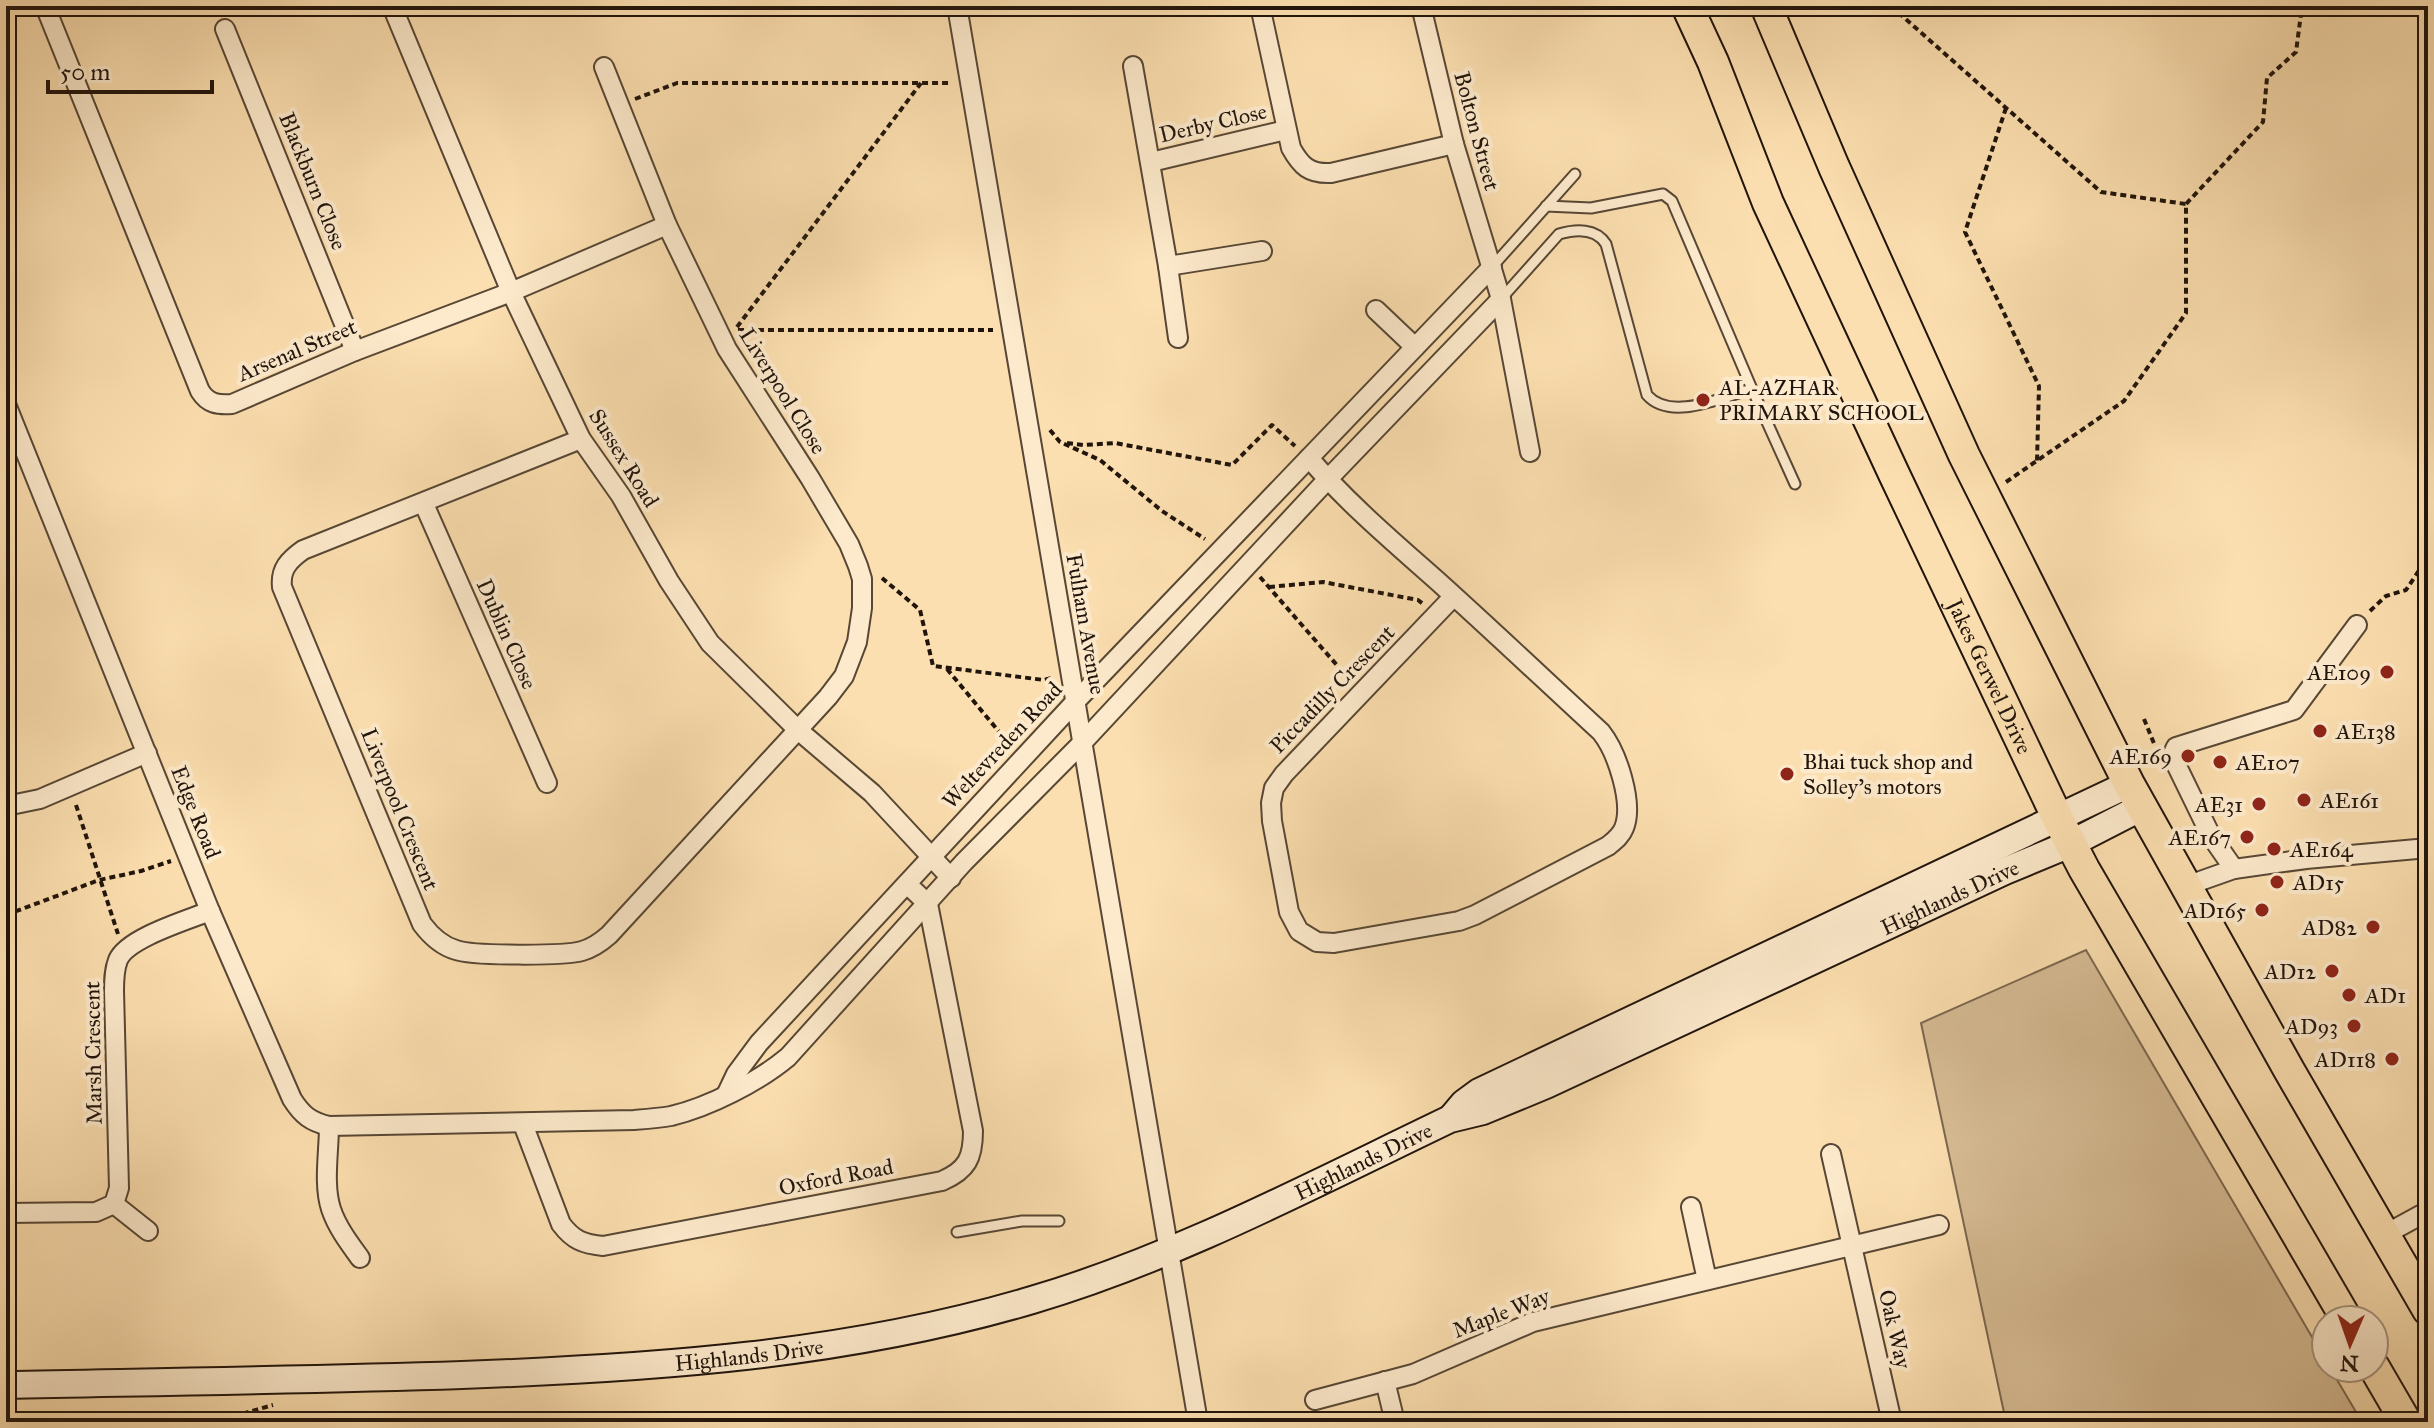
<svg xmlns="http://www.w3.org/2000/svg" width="2434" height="1428" font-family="'IM FELL Great Primer',serif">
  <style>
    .green { fill: #d7bc94; stroke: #7c6850; stroke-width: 2 }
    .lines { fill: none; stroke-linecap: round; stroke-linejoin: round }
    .lane-casing { stroke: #574735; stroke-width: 13 }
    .street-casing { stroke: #574735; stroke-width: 22 }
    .secondary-casing { stroke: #20140c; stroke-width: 30 }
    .primary-casing { stroke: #20140c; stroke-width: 34 }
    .path { stroke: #20140c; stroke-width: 4; stroke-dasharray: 6 4; stroke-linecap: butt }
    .lane { stroke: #fdeacc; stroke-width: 9 }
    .street { stroke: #fdeacc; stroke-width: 18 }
    .secondary { stroke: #fdeacc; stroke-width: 26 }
    .primary { stroke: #fcdfb0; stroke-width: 30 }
    .poi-dot { fill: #8f2418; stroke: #fdeacc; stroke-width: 3 }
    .labels { text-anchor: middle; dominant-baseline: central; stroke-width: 8; stroke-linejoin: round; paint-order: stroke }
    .street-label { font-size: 22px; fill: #20140c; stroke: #fdeacc }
    .poi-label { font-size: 22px; fill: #20140c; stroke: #fdeacc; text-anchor: end }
  </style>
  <rect width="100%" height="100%" fill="#fcdfb0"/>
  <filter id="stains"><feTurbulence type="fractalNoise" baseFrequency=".0025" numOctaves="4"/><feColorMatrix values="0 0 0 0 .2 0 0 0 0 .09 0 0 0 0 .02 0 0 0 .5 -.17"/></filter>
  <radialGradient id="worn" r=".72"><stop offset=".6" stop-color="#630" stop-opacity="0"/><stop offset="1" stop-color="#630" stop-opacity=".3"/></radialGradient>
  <!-- green -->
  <path class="green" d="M2086 950 2326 1361V1368H2330L2362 1422H2006L1921 1023Z"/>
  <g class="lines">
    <defs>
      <g id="lane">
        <path d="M1546 206 1591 208 1663 194 1672 201 1752 389 1795 484"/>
        <path d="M1492 267 1575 174"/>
        <path d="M1501 299 1559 234C1576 229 1596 228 1606 244L1647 395C1671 422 1722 397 1752 389"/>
        <path d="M957 1232 1022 1221H1059"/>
      </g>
      <g id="street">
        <path d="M45 6 200 391C208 404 218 405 232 404L355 351 511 292 667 225"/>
        <path d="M392 6 511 292 581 439 621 496 669 581 710 643 798 730 872 793 951 878"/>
        <path d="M957 6 1198 1422"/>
        <path d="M1260 6 1291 148C1301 166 1309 174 1331 173L1454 144"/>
        <path d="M1421 6 1454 144 1501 299 1530 452"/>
        <path d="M225 29 355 351"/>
        <path d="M1133 66 1168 266 1178 338"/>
        <path d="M1151 162 1286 130"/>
        <path d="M1168 266 1262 251"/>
        <path d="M1376 310 1415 347"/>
        <path d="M6 404 210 911 292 1099C302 1115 311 1122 329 1126L634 1120C646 1119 659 1118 671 1116 709 1107 758 1082 788 1057L964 862 1082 743 1327 480 1501 299"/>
        <path d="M581 439 303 550C289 560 280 569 282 587L422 924C431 936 442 946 456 950 472 956 565 956 582 951 593 948 601 942 609 935L828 697 844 676 857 642 862 608V579L858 566 849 544 810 478 727 349 667 225 604 67"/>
        <path d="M1309 458C1349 505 1397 545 1443 586 1496 634 1549 684 1601 732 1617 752 1634 803 1624 828 1621 836 1614 841 1608 846L1475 915 1459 921 1334 943 1317 942 1299 931 1289 912 1272 821 1271 803 1274 788 1284 774 1454 596"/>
        <path d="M424 504 547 783"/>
        <path d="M6 806 40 799 147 753"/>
        <path d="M2234 869 2211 836 2172 756 2176 747 2294 710 2357 625"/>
        <path d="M2186 886 2234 869 2306 859 2428 848"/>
        <path d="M727 1093 736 1074 759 1043 1075 702 1492 267"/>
        <path d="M523 1124 561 1224C573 1240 583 1244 603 1246L942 1181C967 1170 973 1158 973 1131L928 904 907 884"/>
        <path d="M329 1126C329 1152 323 1184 331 1209 337 1227 349 1243 360 1258"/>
        <path d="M1831 1154 1892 1422"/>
        <path d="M114 1204 148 1231"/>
        <path d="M1691 1207 1707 1280"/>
        <path d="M6 1213 96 1212 114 1204 119 1188 114 991C114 981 114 970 118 960 127 938 188 920 210 911"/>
        <path d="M2384 1235 2428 1211"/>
        <path d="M1385 1381 1395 1422"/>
        <path d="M1315 1400 1413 1374 1533 1322 1939 1225"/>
      </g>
      <g id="secondary">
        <path d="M1453 1116 1464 1103 1479 1092 2129 784"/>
        <path id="s1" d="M6 1385C158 1382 310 1380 462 1375 654 1368 847 1355 1032 1300 1175 1258 1316 1183 1450 1119L1483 1111 1546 1085 2005 871 2070 844 2142 807"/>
      </g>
      <g id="primary">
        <path id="s2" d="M1687 6 1713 62 1768 203 1894 474 2058 819 2084 869 2347 1320"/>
        <path d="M1766 6 1834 167 1964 455 2129 784 2289 1070 2428 1310"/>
        <path d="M2374 1367 2406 1422"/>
      </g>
    </defs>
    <!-- lane casing -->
    <use href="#lane" class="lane-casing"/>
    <!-- street casing -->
    <use href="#street" class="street-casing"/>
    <!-- secondary casing -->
    <use href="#secondary" class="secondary-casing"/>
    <!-- primary casing -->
    <use href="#primary" class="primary-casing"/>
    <!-- path -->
    <g class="path">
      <path d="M1891 6 2101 192 2186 204"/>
      <path d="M635 99 677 83H952"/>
      <path d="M2006 108 1965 232 2039 386 2037 461"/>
      <path d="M737 327 921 83"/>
      <path d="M738 330H993"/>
      <path d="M1050 430 1060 442 1100 460 1162 511 1205 539"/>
      <path d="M1067 443 1083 445 1115 443 1232 465 1272 425 1295 446"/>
      <path d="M2006 482 2124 401 2186 313V204L2263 122 2267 78 2296 52 2302 6"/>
      <path d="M1260 577 1349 679"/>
      <path d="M882 578 920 610 933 666 1044 680 1052 678"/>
      <path d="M1269 587 1323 582 1418 600 1423 604"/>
      <path d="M2370 611 2386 596 2406 590 2428 557"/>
      <path d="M947 669 1010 745"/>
      <path d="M2144 719 2155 746"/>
      <path d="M76 805 118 934"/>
      <path d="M6 915 99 880 141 871 171 861"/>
      <path d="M214 1422 273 1405"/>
    </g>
    <!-- lane -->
    <use href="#lane" class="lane"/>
    <!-- street -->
    <use href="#street" class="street"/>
    <!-- secondary -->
    <use href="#secondary" class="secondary"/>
    <!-- primary -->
    <use href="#primary" class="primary"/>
  </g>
  <!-- markers -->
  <g class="poi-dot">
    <circle cx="1703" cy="400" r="8"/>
    <circle cx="2387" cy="672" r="8"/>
    <circle cx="2320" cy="731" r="8"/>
    <circle cx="2188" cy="756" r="8"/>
    <circle cx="2220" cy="762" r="8"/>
    <circle cx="1787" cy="774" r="8"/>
    <circle cx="2304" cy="800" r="8"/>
    <circle cx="2259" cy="804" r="8"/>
    <circle cx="2247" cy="837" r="8"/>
    <circle cx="2274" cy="849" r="8"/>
    <circle cx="2277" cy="882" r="8"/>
    <circle cx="2262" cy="910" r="8"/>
    <circle cx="2373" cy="927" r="8"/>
    <circle cx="2332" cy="971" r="8"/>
    <circle cx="2349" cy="995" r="8"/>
    <circle cx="2354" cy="1026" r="8"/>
    <circle cx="2392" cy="1059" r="8"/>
  </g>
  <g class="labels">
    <!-- street labels -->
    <g class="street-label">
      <text transform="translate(1213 123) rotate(-13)">Derby Close</text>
      <text transform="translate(1477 131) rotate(75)">Bolton Street</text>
      <text transform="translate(313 181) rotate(68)">Blackburn Close</text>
      <text transform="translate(297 350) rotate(-23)">Arsenal Street</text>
      <text transform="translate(783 391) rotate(58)">Liverpool Close</text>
      <text transform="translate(624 458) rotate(58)">Sussex Road</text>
      <text transform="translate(1086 624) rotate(80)">Fulham Avenue</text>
      <text transform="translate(507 634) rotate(66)">Dublin Close</text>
      <text stroke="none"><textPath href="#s2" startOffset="736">Jakes Gerwel Drive</textPath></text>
      <text transform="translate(1332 689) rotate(-46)">Piccadilly Crescent</text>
      <text transform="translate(1002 745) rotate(-47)">Weltevreden Road</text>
      <text transform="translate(400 809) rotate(68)">Liverpool Crescent</text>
      <text transform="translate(196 812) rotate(68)">Edge Road</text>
      <text stroke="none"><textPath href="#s1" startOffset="2036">Highlands Drive</textPath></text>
      <text transform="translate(93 1053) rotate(-91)">Marsh Crescent</text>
      <text stroke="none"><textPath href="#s1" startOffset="1392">Highlands Drive</textPath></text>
      <text transform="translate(836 1177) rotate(-11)">Oxford Road</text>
      <text transform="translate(1501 1313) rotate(-21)">Maple Way</text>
      <text transform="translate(1895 1329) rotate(77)">Oak Way</text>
      <text stroke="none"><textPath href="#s1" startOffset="744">Highlands Drive</textPath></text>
    </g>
    <!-- poi labels -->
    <g class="poi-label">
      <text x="1719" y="387" text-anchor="start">AL-AZHAR<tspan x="1719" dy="25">PRIMARY SCHOOL</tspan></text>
      <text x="2371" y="672">AE109</text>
      <text x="2336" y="731" text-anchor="start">AE138</text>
      <text x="2172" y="756">AE169</text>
      <text x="1803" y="761" text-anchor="start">Bhai tuck shop and<tspan x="1803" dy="25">Solley's motors</tspan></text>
      <text x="2236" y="762" text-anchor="start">AE107</text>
      <text x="2320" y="800" text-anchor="start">AE161</text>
      <text x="2243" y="804">AE31</text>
      <text x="2231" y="837">AE167</text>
      <text x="2290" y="849" text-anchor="start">AE164</text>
      <text x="2293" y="882" text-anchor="start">AD15</text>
      <text x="2246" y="910">AD165</text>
      <text x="2357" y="927">AD82</text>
      <text x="2316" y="971">AD12</text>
      <text x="2365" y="995" text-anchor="start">AD1</text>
      <text x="2338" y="1026">AD93</text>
      <text x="2376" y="1059">AD118</text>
    </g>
  </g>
  <!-- margin -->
  <rect width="2434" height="1428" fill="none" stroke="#fcdfb0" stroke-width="32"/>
  <rect x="8" y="8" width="2418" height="1412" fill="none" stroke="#20140c" stroke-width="4"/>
  <rect x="16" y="16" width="2402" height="1396" fill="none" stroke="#20140c" stroke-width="2"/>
  <!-- north arrow -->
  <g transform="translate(2350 1344) rotate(182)"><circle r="38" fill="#fdeacc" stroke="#a5947f" stroke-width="2"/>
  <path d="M0-6L14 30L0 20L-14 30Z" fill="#8f2418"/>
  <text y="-12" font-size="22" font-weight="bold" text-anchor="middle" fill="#20140c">N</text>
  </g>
  <!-- scale -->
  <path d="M48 80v12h164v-12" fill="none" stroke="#20140c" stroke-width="4"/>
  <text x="60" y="80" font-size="24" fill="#20140c" stroke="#fdeacc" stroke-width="6" paint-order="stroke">50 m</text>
  <rect width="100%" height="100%" filter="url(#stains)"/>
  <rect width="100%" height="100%" fill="url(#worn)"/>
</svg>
